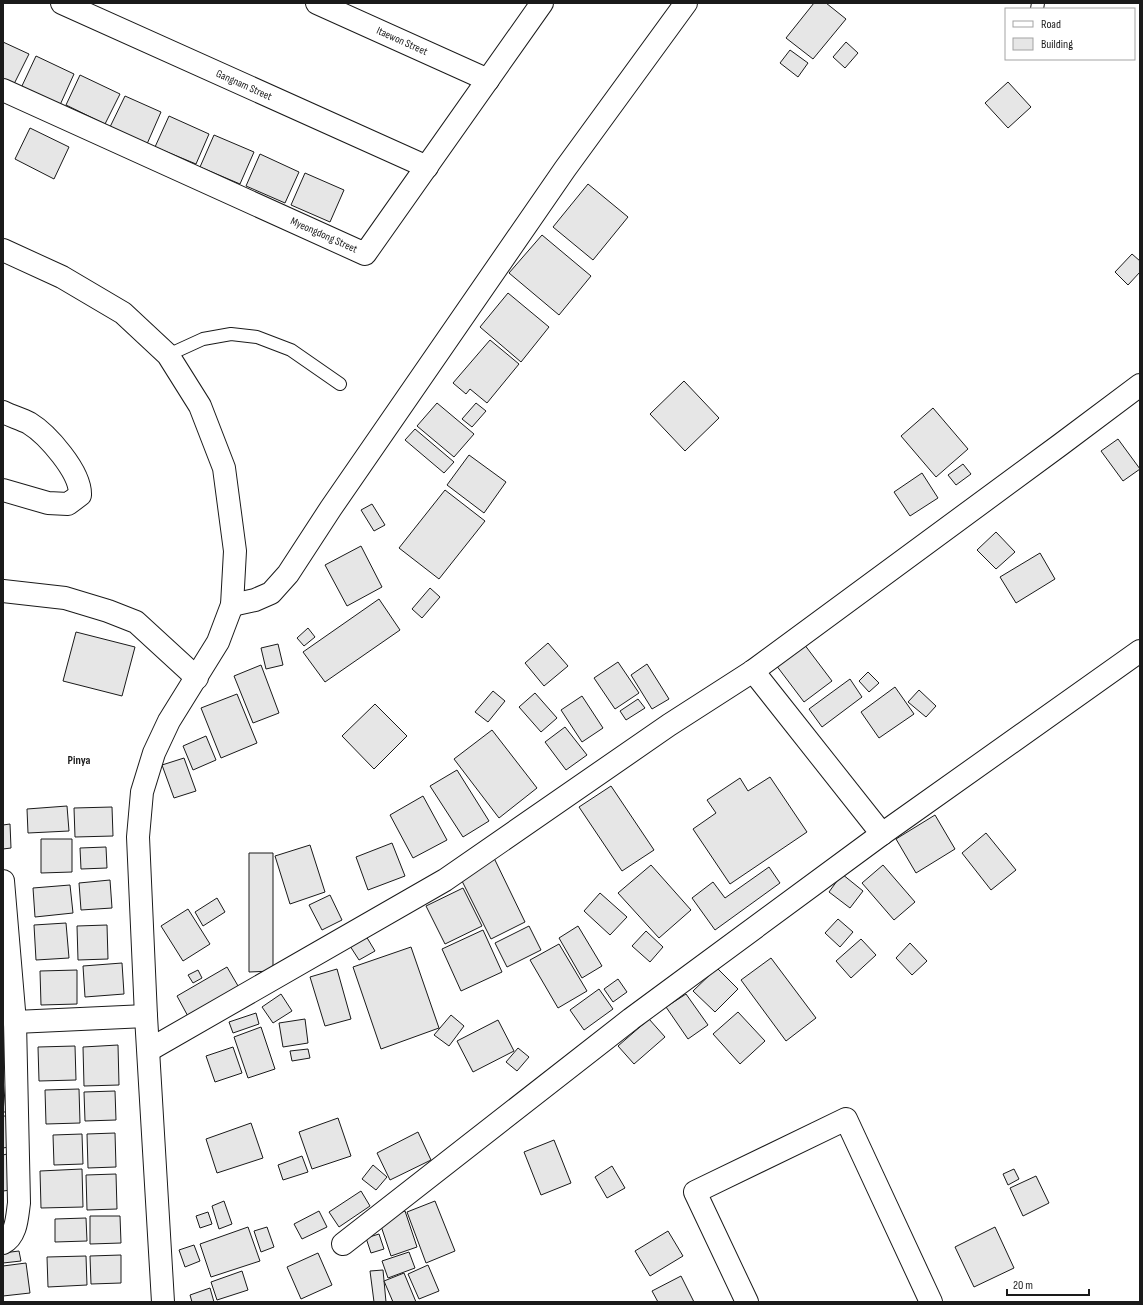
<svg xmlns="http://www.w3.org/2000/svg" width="1143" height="1305" font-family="'Sofia Sans Condensed',sans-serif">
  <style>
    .building { fill: #e6e6e6; stroke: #1a1a1a }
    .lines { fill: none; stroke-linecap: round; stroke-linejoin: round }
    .service-casing { stroke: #1a1a1a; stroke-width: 14 }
    .minor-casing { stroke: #1a1a1a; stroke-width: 24 }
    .tertiary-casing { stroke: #1a1a1a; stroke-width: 24 }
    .service { stroke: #fff; stroke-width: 12 }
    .minor { stroke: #fff; stroke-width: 22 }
    .tertiary { stroke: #fff; stroke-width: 22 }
    .labels { text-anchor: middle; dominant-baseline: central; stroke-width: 3; stroke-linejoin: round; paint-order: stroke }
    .street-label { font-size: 11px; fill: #1a1a1a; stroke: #fff }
    .neighbourhood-label { font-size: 12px; font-weight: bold; fill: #1a1a1a; stroke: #fff }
  </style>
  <rect width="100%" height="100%" fill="#fff"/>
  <!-- building -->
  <g class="building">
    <path d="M814 3H826L846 19 813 59 786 38Z"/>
    <path d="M3 42 29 54 14 84 3 79Z"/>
    <path d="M846 42 858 53 845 68 833 57Z"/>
    <path d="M790 50 808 63 798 77 780 63Z"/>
    <path d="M36 56 74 74 60 105 21 88Z"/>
    <path d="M80 75 120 94 105 124 66 105Z"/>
    <path d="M1008 82 1031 107 1008 128 985 103Z"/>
    <path d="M125 96 161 112 147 144 110 127Z"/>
    <path d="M169 116 209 134 196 164 155 147Z"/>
    <path d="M30 128 69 147 54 179 15 159Z"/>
    <path d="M214 135 254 152 240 184 200 167Z"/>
    <path d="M260 154 299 172 285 203 246 186Z"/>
    <path d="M305 173 344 190 330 222 291 205Z"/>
    <path d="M588 184 628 217 593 260 553 227Z"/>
    <path d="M542 235 591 276 559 315 509 273Z"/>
    <path d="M1132 254 1140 261V272L1128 285 1115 272Z"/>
    <path d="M508 293 549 327 521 362 480 327Z"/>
    <path d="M490 340 519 364 487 403 470 389 466 394 453 383Z"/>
    <path d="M684 381 719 418 685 451 650 414Z"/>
    <path d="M437 403 474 434 454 457 417 426Z"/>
    <path d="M476 403 486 411 472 427 462 419Z"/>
    <path d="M933 408 968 449 936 477 901 436Z"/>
    <path d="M415 429 454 462 444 473 405 440Z"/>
    <path d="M1118 439 1140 469 1123 481 1101 451Z"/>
    <path d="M469 455 506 482 484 513 447 485Z"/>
    <path d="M963 464 971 474 956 485 948 475Z"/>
    <path d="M922 473 938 498 910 516 894 492Z"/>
    <path d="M445 490 485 521 439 579 399 548Z"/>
    <path d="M372 504 385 525 374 531 361 510Z"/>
    <path d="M996 532 1015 552 996 569 977 550Z"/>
    <path d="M361 546 382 587 347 606 325 565Z"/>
    <path d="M1040 553 1055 579 1016 603 1000 577Z"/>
    <path d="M430 588 440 597 422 618 412 609Z"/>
    <path d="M379 599 400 630 325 682 303 652Z"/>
    <path d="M308 628 315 637 304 646 297 638Z"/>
    <path d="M76 632 135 647 122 696 63 681Z"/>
    <path d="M548 643 568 666 544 686 525 663Z"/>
    <path d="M278 644 283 665 266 669 261 648Z"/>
    <path d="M804 644 832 681 804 702 776 665Z"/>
    <path d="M618 662 639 693 615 709 594 678Z"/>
    <path d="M647 664 669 699 652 709 631 675Z"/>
    <path d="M261 665 279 713 253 723 234 676Z"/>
    <path d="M868 672 879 683 869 692 859 681Z"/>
    <path d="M850 679 862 697 822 727 809 709Z"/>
    <path d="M895 687 914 714 879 738 861 712Z"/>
    <path d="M919 690 936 706 926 717 908 702Z"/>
    <path d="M493 691 505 701 488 722 475 712Z"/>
    <path d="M535 693 557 718 541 732 519 707Z"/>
    <path d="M237 694 257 743 221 758 201 708Z"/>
    <path d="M582 696 603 728 582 742 561 710Z"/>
    <path d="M638 699 645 708 626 720 620 711Z"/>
    <path d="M375 704 407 736 374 769 342 736Z"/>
    <path d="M565 727 587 755 566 770 545 742Z"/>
    <path d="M492 730 537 788 499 818 454 759Z"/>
    <path d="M206 736 216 760 193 770 183 746Z"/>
    <path d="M184 758 196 791 174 798 162 765Z"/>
    <path d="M457 770 489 821 463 837 430 786Z"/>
    <path d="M770 777 807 832 730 884 693 829 716 813 707 800 740 778 748 791Z"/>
    <path d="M611 786 654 850 622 871 579 807Z"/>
    <path d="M423 796 447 840 413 858 390 815Z"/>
    <path d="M67 806 69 831 28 833 27 809Z"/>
    <path d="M112 807 113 836 75 837 74 808Z"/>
    <path d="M935 815 955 849 916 873 896 839Z"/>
    <path d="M10 824 11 848 3 849V825Z"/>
    <path d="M986 833 1016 870 991 890 962 853Z"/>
    <path d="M41 839H72V872L41 873Z"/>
    <path d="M392 843 405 876 368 890 356 857Z"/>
    <path d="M310 845 325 892 290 904 275 856Z"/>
    <path d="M106 847 107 868 81 869 80 848Z"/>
    <path d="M249 853H273V971L249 972Z"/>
    <path d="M494 858 525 922 491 939 459 875Z"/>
    <path d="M651 865 691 910 659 938 618 893Z"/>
    <path d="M883 865 915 902 894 920 862 883Z"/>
    <path d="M769 867 780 883 715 930 692 898 713 882 725 898Z"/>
    <path d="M842 874 863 891 850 908 829 892Z"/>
    <path d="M110 880 112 908 81 910 79 883Z"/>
    <path d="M70 885 73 913 35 917 33 888Z"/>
    <path d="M463 888 482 926 445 944 426 906Z"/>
    <path d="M600 893 627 917 610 935 584 911Z"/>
    <path d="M330 895 342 920 322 930 309 905Z"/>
    <path d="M217 898 225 912 203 926 195 912Z"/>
    <path d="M188 909 210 944 183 961 161 926Z"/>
    <path d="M838 919 853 932 840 947 825 933Z"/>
    <path d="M66 923 69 958 36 960 34 925Z"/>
    <path d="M107 925 108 959 78 960 77 926Z"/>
    <path d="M529 926 541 950 507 967 495 943Z"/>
    <path d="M578 926 602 966 582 978 559 938Z"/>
    <path d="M483 930 502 972 461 991 442 949Z"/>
    <path d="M646 931 663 947 650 962 632 946Z"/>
    <path d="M366 936 375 951 359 960 350 946Z"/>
    <path d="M861 939 876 955 851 978 836 961Z"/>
    <path d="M910 943 927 961 912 975 896 958Z"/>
    <path d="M559 944 587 991 558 1008 530 960Z"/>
    <path d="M411 947 439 1028 381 1049 353 967Z"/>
    <path d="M771 958 816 1018 786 1041 741 980Z"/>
    <path d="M122 963 124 994 85 997 83 966Z"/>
    <path d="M227 967 241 991 190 1020 177 996Z"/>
    <path d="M717 968 738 989 715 1012 693 991Z"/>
    <path d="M337 969 351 1019 325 1026 310 977Z"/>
    <path d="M77 970V1004L41 1005 40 971Z"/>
    <path d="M198 970 202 978 193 983 188 975Z"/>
    <path d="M618 979 627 992 613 1002 604 989Z"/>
    <path d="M599 989 613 1009 584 1030 570 1010Z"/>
    <path d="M281 994 292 1011 273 1023 262 1007Z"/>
    <path d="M686 994 708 1025 688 1039 666 1007Z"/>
    <path d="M738 1012 765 1041 740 1064 713 1034Z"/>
    <path d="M256 1013 259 1024 233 1033 229 1022Z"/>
    <path d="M451 1015 464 1026 449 1046 434 1035Z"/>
    <path d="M305 1019 308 1043 283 1047 279 1023Z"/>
    <path d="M649 1019 665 1037 634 1064 618 1046Z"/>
    <path d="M498 1020 514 1051 473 1072 457 1041Z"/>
    <path d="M261 1027 275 1069 248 1078 234 1037Z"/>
    <path d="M118 1045 119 1085 84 1086 83 1047Z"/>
    <path d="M75 1046 76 1080 39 1081 38 1047Z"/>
    <path d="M233 1047 242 1073 215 1082 206 1056Z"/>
    <path d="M518 1048 529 1057 517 1071 506 1062Z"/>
    <path d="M308 1049 310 1058 292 1061 290 1051Z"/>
    <path d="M3 1079 6 1112H3Z"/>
    <path d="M79 1089 80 1123 46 1124 45 1090Z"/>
    <path d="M115 1091 116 1120 85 1121 84 1092Z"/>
    <path d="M3 1116H6L9 1147 3 1148Z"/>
    <path d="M338 1118 351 1156 312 1169 299 1132Z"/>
    <path d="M251 1123 263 1158 217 1173 206 1139Z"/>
    <path d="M418 1132 431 1160 390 1180 377 1153Z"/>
    <path d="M115 1133 116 1167 88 1168 87 1134Z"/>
    <path d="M82 1134 83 1164 54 1165 53 1135Z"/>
    <path d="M554 1140 571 1183 541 1195 524 1152Z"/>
    <path d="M7 1154 11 1190 3 1191V1155Z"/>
    <path d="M302 1156 308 1172 283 1180 278 1165Z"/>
    <path d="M373 1165 387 1177 376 1190 362 1179Z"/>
    <path d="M612 1166 625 1188 607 1198 595 1177Z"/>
    <path d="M82 1169 83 1207 41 1208 40 1171Z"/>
    <path d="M1014 1169 1019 1179 1008 1185 1003 1174Z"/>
    <path d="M116 1174 117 1209 87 1210 86 1175Z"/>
    <path d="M1036 1176 1049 1203 1023 1216 1010 1188Z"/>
    <path d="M361 1191 370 1206 339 1227 329 1212Z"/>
    <path d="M224 1201 232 1224 219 1229 212 1206Z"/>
    <path d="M435 1201 455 1251 426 1263 407 1212Z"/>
    <path d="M319 1211 327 1227 302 1239 294 1224Z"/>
    <path d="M405 1211 417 1247 391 1256 379 1220Z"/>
    <path d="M208 1212 212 1224 200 1228 196 1216Z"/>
    <path d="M90 1216H120L121 1243 90 1244Z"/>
    <path d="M86 1218 87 1241 55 1242V1219Z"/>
    <path d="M248 1227 260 1261 211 1277 200 1244Z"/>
    <path d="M267 1227 274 1247 261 1252 254 1231Z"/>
    <path d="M995 1227 1014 1268 974 1287 955 1247Z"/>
    <path d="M668 1231 683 1256 650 1276 635 1251Z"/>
    <path d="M379 1234 384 1249 371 1253 366 1238Z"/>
    <path d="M194 1245 200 1261 185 1267 179 1250Z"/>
    <path d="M19 1251 21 1261 3 1263V1253Z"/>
    <path d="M409 1252 415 1268 388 1278 382 1261Z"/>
    <path d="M318 1253 332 1285 301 1299 287 1267Z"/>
    <path d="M121 1255V1283L91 1284 90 1256Z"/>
    <path d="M86 1256 87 1285 48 1287 47 1257Z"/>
    <path d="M26 1263 30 1293 3 1296V1266Z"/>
    <path d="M428 1265 439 1291 419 1299 408 1274Z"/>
    <path d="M383 1270 386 1302H374L370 1271Z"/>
    <path d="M242 1271 248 1290 217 1300 211 1282Z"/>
    <path d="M404 1273 416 1302H393L384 1281Z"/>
    <path d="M681 1276 694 1302H658L652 1291Z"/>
    <path d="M210 1288 214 1302H192L190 1295Z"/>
  </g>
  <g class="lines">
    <defs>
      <g id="service">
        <path d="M1037 9 1038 3"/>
        <path d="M168 355 203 339 231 334 257 337 291 350 340 384"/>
      </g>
      <g id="minor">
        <path d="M62 3 427 167"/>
        <path d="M317 3 488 80"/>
        <path d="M3 90 365 254 542 3"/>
        <path d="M3 412C11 416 21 419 29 423 47 434 81 472 80 495L68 504 48 503 3 490"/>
        <path d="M3 591 65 598 108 611 136 622 197 678"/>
        <path d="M232 605 255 600 271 593 288 574 331 508 565 169 686 3"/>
        <path d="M753 671 882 834"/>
        <path d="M3 881 15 1022 19 1203C17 1216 17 1236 3 1243"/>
        <path d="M15 1022 146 1016"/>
        <path d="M149 1050 445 880 669 725 753 671 1060 445 1140 385"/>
        <path d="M343 1244 631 1019 882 834 1140 651"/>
        <path d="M747 1302 695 1192 846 1119 931 1302"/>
      </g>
      <path id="tertiary" d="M3 250 62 277 123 313 168 355 200 406 224 468 235 551 232 605 218 642 169 721 154 753 142 792 138 837 146 1016 163 1302"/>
    </defs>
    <!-- service casing -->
    <use href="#service" class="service-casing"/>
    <!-- minor casing -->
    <use href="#minor" class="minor-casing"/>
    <!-- tertiary casing -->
    <use href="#tertiary" class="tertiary-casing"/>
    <!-- service -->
    <use href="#service" class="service"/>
    <!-- minor -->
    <use href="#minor" class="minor"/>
    <!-- tertiary -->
    <use href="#tertiary" class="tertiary"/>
  </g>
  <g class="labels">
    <!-- street labels -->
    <g class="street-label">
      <text transform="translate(402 41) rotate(24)">Itaewon Street</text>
      <text transform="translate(244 85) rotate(24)">Gangnam Street</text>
      <text transform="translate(324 235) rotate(24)">Myeongdong Street</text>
    </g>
    <!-- neighbourhood labels -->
    <g class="neighbourhood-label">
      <text x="79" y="760">Pinya</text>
    </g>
  </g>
  <!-- border -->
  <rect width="1143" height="1305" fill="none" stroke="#1a1a1a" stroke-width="8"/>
  <!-- legend -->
  <rect x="1005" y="8" width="130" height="52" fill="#ffffff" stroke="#a3a3a3"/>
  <rect x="1013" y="21" width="20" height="6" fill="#ffffff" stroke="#a3a3a3"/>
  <text x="1041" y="28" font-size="12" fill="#1a1a1a">Road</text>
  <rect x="1013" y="38" width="20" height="12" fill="#e6e6e6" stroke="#a3a3a3"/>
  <text x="1041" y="48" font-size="12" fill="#1a1a1a">Building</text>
  <!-- scale -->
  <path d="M1007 1289v6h82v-6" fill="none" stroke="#1a1a1a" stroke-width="2"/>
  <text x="1013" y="1289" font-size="12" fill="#1a1a1a" stroke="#ffffff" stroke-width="3" paint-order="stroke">20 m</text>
</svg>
